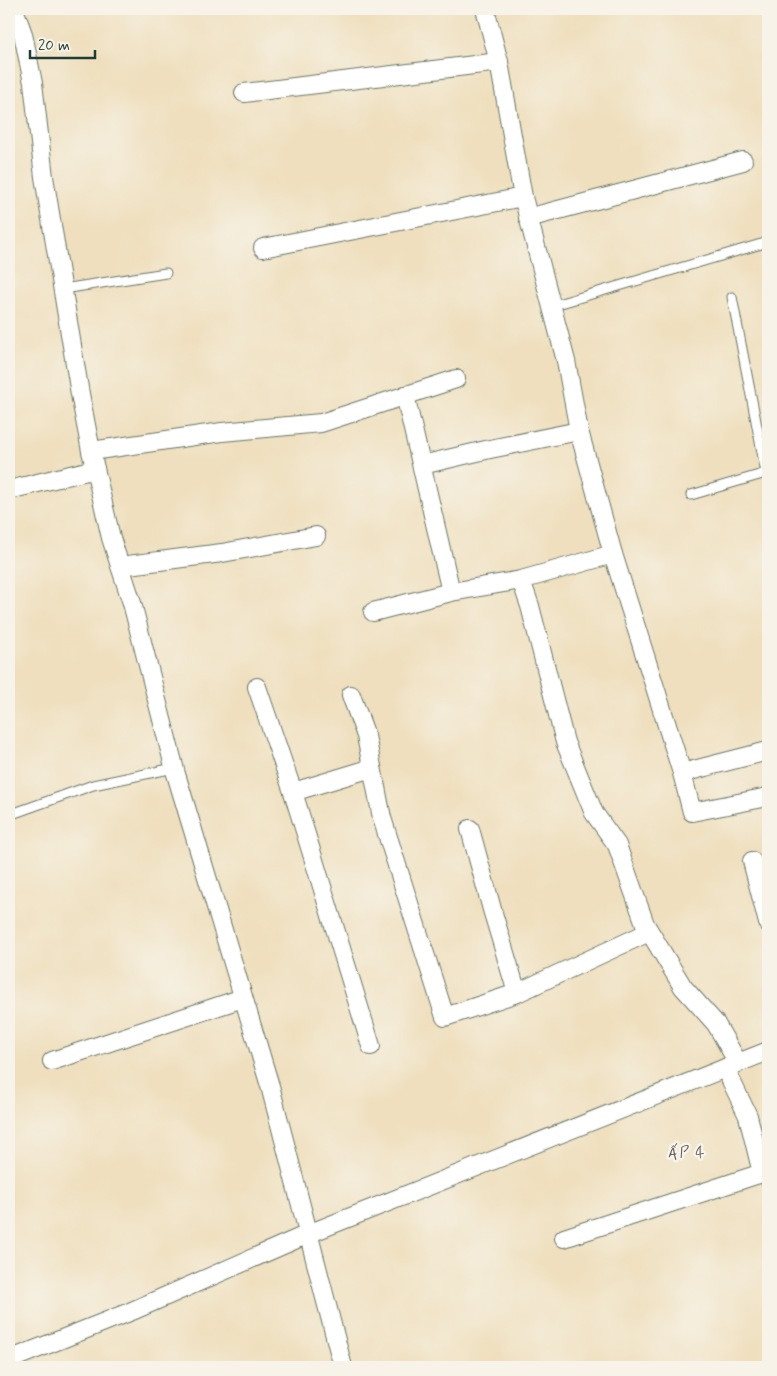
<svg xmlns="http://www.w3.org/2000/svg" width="777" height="1376" font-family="Mynerve,sans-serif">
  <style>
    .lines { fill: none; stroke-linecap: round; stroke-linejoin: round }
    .service-casing { stroke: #687664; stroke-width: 11 }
    .minor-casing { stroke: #687664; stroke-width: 20 }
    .service { stroke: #fff; stroke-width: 9 }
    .minor { stroke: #fff; stroke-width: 18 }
    .labels { text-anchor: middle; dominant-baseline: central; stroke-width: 5; stroke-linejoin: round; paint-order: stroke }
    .neighbourhood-label { font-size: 16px; letter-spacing: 1px; fill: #5f5d5e; stroke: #f7f3e8 }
  </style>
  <rect width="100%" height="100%" fill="#f7f3e8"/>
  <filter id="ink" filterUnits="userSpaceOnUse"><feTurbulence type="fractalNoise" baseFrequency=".02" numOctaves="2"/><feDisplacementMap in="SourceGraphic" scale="10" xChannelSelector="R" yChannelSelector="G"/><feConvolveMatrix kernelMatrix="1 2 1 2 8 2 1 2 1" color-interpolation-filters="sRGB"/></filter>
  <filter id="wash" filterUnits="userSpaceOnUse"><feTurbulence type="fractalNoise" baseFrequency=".0096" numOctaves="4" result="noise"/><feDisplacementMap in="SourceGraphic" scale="20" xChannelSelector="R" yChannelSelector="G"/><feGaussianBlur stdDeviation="1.12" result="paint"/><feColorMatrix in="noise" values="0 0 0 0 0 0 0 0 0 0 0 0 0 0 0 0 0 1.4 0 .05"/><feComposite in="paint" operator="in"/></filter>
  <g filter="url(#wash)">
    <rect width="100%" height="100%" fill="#efdfbe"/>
  </g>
  <g filter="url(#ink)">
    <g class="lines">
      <defs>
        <g id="service">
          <path d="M63 289 166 273"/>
          <path d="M732 297 766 473H768"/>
          <path d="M551 306 768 242"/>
          <path d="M691 495 766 473"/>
          <path d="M9 815 93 785 174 768"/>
          <path d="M762 1173 768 1187"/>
        </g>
        <g id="minor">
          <path d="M14 9 23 34 33 83 44 177 80 394 91 451 111 538 132 603 176 774 270 1086 343 1367"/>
          <path d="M485 9 499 62 523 197 566 361 579 431 613 554 682 773 692 812 768 797"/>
          <path d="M244 93 499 62"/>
          <path d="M528 218 743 161"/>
          <path d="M263 248 523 197"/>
          <path d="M405 395 451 592"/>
          <path d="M91 451 222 432 321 423 456 379"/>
          <path d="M422 465 490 449 579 431"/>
          <path d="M9 490 95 469"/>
          <path d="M613 554 521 580 530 606 565 742 594 813 617 845 645 924 683 987 716 1024 738 1063"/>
          <path d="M120 566 222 553 316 536"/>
          <path d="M373 612 451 592 521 580"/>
          <path d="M257 687 293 792 371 1046"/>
          <path d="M351 695 366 736 382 818 445 1017 517 993 649 932"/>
          <path d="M682 773 768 751"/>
          <path d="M293 792 372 768"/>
          <path d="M470 829 493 913 517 993"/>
          <path d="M752 861 768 923"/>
          <path d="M52 1061 243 998"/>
          <path d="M564 1238 762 1173 748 1116 725 1068"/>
          <path d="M9 1360 132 1311 308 1234 768 1051"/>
        </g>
      </defs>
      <!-- service casing -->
      <use href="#service" class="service-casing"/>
      <!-- minor casing -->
      <use href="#minor" class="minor-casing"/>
      <!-- service -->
      <use href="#service" class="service"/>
      <!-- minor -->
      <use href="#minor" class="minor"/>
    </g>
  </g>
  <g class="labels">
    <!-- neighbourhood labels -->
    <g class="neighbourhood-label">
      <text x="687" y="1152">ẤP 4</text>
    </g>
  </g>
  <!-- margin -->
  <rect width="777" height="1376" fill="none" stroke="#f7f3e8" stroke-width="30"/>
  <!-- scale -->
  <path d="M30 50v8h65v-8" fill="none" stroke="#1f3d34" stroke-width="2.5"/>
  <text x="38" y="50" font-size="15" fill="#1f3d34" stroke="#f7f3e8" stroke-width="4" paint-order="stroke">20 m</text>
</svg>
